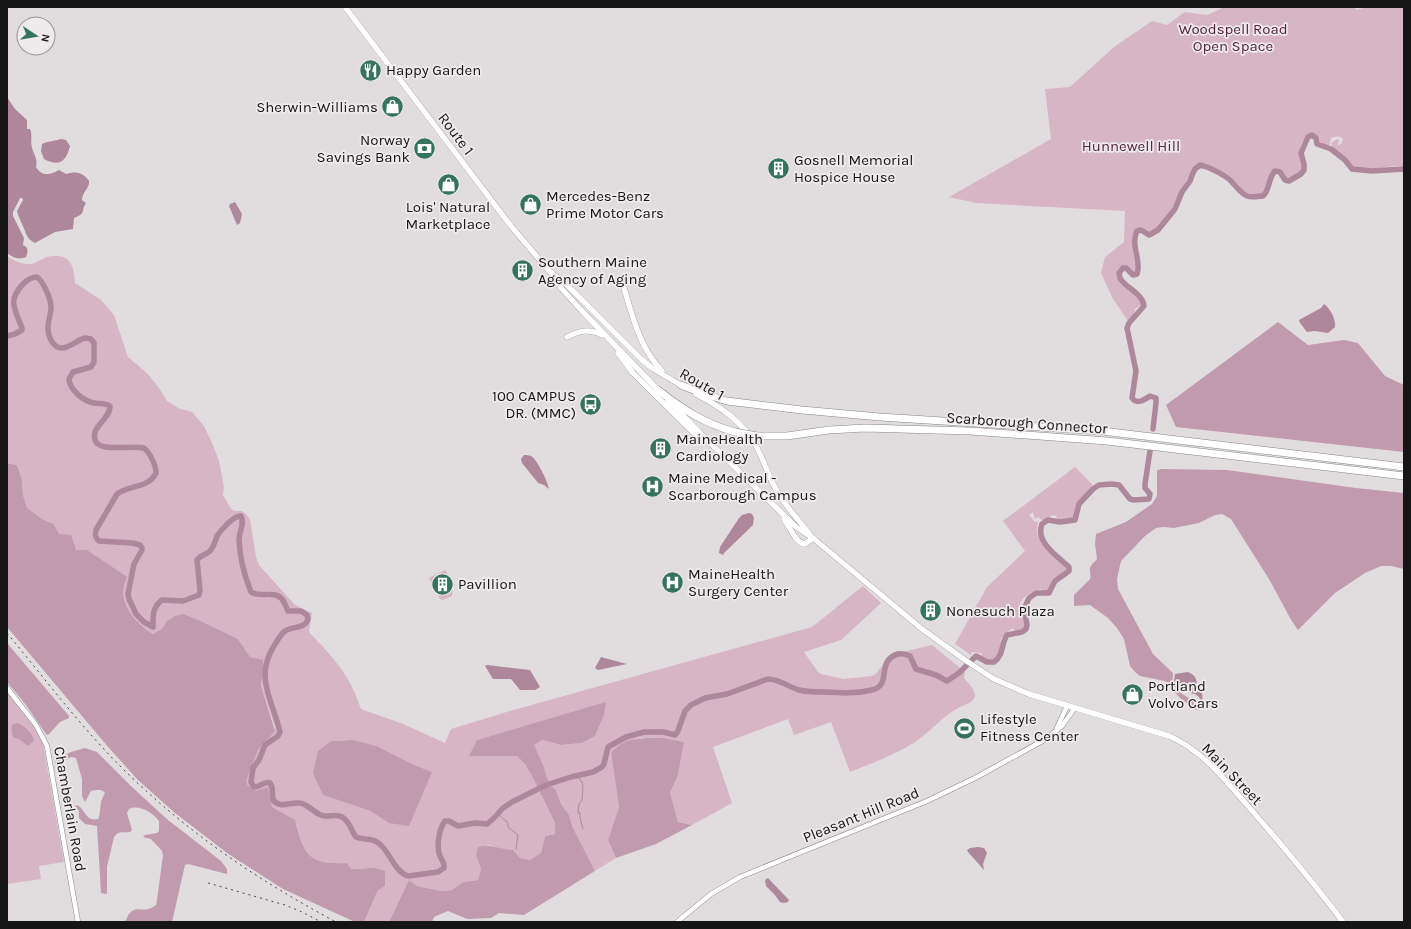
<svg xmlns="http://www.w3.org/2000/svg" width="1411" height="929" font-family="Karla,sans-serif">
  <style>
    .green { fill: #d7b5c5; fill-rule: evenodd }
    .forest { fill: #c29aad }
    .water { fill: #ae879a }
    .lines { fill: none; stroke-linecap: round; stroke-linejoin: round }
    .stream { stroke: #ae879a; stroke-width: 1 }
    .river { stroke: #ae879a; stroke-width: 5.5 }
    .tertiary-casing { stroke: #8a8687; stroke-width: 5.5 }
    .primary-casing { stroke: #8a8687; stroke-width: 6 }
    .motorway-casing { stroke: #8a8687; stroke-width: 8 }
    .tertiary { stroke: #fff; stroke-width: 4.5 }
    .primary { stroke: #fff; stroke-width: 5.5 }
    .motorway { stroke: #fff; stroke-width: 7 }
    .rail { stroke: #484646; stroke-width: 1; stroke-dasharray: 2 4; stroke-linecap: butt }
    .motorway-bridge-casing { stroke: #8a8687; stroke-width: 8; stroke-linecap: butt }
    .motorway-bridge { stroke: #fff; stroke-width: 7 }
    .labels { text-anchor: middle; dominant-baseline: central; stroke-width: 3.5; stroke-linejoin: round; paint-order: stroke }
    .park-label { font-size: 15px; fill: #56233f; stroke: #efeaec }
    .poi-label { font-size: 15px; fill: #161515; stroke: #efeaec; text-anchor: start }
    .street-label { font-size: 15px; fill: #161515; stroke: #efeaec }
  </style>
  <rect width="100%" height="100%" fill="#e1dddf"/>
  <!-- green -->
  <g class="green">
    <path d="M1225 7H1355L1356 10 1367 7H1404V167C1402 167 1400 166 1398 166 1385 165 1361 176 1351 166L1352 165 1348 160V159L1333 149 1331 143 1337 139 1339 141 1337 146 1342 143 1343 139C1339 135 1336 137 1331 138L1329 146H1322L1317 142 1320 140 1316 135 1312 134C1297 141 1299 154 1303 167L1298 175 1296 174 1290 179 1286 178 1281 172H1275C1268 178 1268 189 1262 196H1253L1244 194V192L1240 189V186L1231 177 1217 171 1211 166 1205 163 1197 164 1194 168C1189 177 1182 187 1178 196 1172 210 1163 224 1151 234 1122 220 1137 258 1135 272L1133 273 1128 267 1122 266 1117 271C1119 289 1134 289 1141 303V305L1135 309 1134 316 1128 321 1113 299 1101 273 1105 257 1124 242 1125 211 976 203 949 197 1051 139 1045 89 1070 87 1114 47 1152 21 1167 25 1185 12 1207 15Z"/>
    <path d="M7 256C13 260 20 264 27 264 33 265 39 260 45 258 48 256 53 256 57 256 73 256 74 271 75 283L101 300 114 315 128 357 148 374 159 388 167 401 178 408 192 412 204 426 213 445 219 461 224 487 223 495 231 509 235 511H242L246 514 250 520 256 557 259 565 295 605 312 613 309 632C325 649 343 667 353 689 356 695 358 702 361 709L403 724 445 743 451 729 510 711 812 627 863 586 881 603 841 640 804 652 818 672 821 674 844 679 872 676 876 674 890 655 932 645 965 672 964 678C968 683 975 689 975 696 973 704 964 704 958 708 942 717 930 732 915 742 895 755 872 763 850 772L831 722 794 735 788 719 713 747 732 803 692 825 678 822 670 793 678 775 684 742C668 739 649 735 633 740 626 742 618 749 611 753L619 807 608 840 616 858 595 871 573 828 569 815 561 804 556 790 551 786 548 780 544 767 533 745 542 740 561 745 582 743 595 736 604 715 525 726 477 740 498 755 517 756 525 764 533 778 555 823V834L545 836 541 853 530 860 520 858 513 850 502 849 488 845 476 856 481 869 478 880 463 882 452 890 441 891 417 886 409 880 389 922H364L378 890 367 868 351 869 347 863C310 865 304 857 296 822L241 791C247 778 250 763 258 750 263 742 272 737 275 728L261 686 263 678 238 639 215 629 153 634 121 621 123 590 87 550H76L59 534 54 524 42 519 27 508 23 495 22 480 17 465 7 463ZM353 740 377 746 412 764 432 772 389 823 370 811 323 795 331 741Z"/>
    <path d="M1075 467 1093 485 1076 506 1075 517 1058 521 1056 516 1053 515 1043 521 1038 517 1035 519 1033 512 1029 515 1034 521 1038 522C1035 540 1041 540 1051 552 1055 557 1059 563 1065 565L1067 571 1053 581 1050 588 1046 592H1041L1042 589C1036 589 1019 598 1020 606 1020 614 1025 619 1024 628L1015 632 1013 628C1010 630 1002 637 1001 639 1000 642 1002 646 1001 649 998 660 989 664 981 657L982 654 981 653 972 652 971 655 955 644 987 587 1025 551 1003 521Z"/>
    <path d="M445 570C451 579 454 586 452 596L443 600 440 599 429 578Z"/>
    <path d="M7 691 33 723 43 743 64 862 39 866 41 879 7 884Z"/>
  </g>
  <!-- forest -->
  <g class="forest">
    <path d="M1278 322 1308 345 1344 340 1358 343 1385 376 1404 385V452L1176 427 1166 405Z"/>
    <path d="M7 463 17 465 22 480 23 495 27 508 42 519 54 524 59 534 71 535 76 550H87L127 577C125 582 123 588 123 593 124 610 139 626 153 634L162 629 167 621 175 616 183 614 198 620 238 639 250 657 263 660V673L261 686 275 731 258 750 248 775 246 781 247 785 256 791 268 787 272 807 295 820C304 855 308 865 347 863L351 869 374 868 385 871V886L378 890 364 922H355L283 889 227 853 175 813 138 780 109 748 7 627Z"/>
    <path d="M1162 469 1227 470 1356 488 1404 493V569L1391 566H1381L1365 573 1335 593 1298 630 1290 618 1269 579 1231 519 1222 514 1215 515 1199 523 1174 528 1163 527 1156 528 1145 536 1121 561 1117 579 1118 589 1153 654 1173 673 1172 687 1199 705 1200 707 1196 710 1180 698 1165 681 1140 676 1135 672 1130 666 1124 639 1117 628 1108 618 1090 605 1074 606V595C1077 592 1088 581 1090 579 1092 575 1088 570 1091 566 1092 564 1095 561 1097 559L1095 544 1096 534 1126 522 1152 504 1157 496V470Z"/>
    <path d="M7 643 69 716V718L60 722 48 735 46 734 26 705 7 682Z"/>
    <path d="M606 702 604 715 595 736 582 743 561 745 542 740 534 745 544 767 548 780 551 786 556 790 561 804 569 815 573 828 595 871 524 915 499 913 491 918 467 919 448 911 434 917 432 922H389L409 880 417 886 441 891 452 890 463 882 478 880 481 869 476 856 478 847C491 844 499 849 513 850L520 858 530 860 541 853 545 836 555 834V823L533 778 525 764 517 756H469L477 740Z"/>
    <path d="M17 723C24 725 32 733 34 740L28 746 19 739 14 738C12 734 11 731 12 725Z"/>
    <path d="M648 738H663L684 742 678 775 670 793 678 822 692 825 656 844 616 858 608 840 619 807 611 753C624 739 630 740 648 738Z"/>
    <path d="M353 740 377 746 412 764 432 772 409 826 389 823 370 811 323 795 313 773 318 751 331 741Z"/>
    <path d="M85 748 97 752 132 787 168 820 221 861 227 869V874L188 864 185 865 172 922H125C127 919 128 913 132 911 139 906 145 914 156 905L157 900 163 855 162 851 151 839 143 837 145 835 157 833 159 831V821C153 813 139 804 129 809L127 813 132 830 130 832C122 833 119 830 114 837L107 867V893L106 894 101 893 97 826 85 824 79 818V811L75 806 77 805C86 809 85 822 98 819 102 810 98 804 105 793 101 788 97 790 91 791L85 802 82 796V779L76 758 71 757 55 765V760L71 752Z"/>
  </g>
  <!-- water -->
  <g class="water">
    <path d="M7 97 15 109 27 120V129H30C33 136 30 141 32 148 34 155 38 159 36 167 42 177 50 175 59 170L66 174C75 171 83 172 89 181 90 188 82 192 82 200L86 203C80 212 87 213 74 218L73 229 55 232 35 243C26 239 26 232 22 224 20 219 18 216 17 211L23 200 22 198H20L13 212V216L24 238 23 245C29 248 28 251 26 257 19 260 13 258 7 253Z"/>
    <path d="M61 139 66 140 70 146C66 162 59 167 44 159L41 151 42 144C48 141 54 141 61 139Z"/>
    <path d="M235 202 242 214 240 223 237 225 229 206 230 204Z"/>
    <path d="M1324 304C1330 308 1336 319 1335 327L1328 333 1315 331 1307 332 1300 323 1299 320 1321 308Z"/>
    <path d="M524 455C526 455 529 455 531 456 537 459 548 482 549 489L544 485 538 483 522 463 521 459Z"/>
    <path d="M749 513 752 514 754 518 753 525 724 553 723 555 719 553 720 547 739 518 742 515Z"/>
    <path d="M601 657 627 664 598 670 595 668Z"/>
    <path d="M487 665 530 670 540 687 535 690H520L511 679H493L485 666Z"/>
    <path d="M1188 672C1196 675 1197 680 1197 687L1202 693 1203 704 1201 702 1199 697 1195 694 1179 690 1173 686 1175 674Z"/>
    <path d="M978 847 984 848 987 853 983 864 984 870 968 852 967 850 970 848Z"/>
    <path d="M768 878 789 900 788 902 784 903 780 902 775 895 766 886 765 880Z"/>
  </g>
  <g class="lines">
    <!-- stream -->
    <g class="stream">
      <path d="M577 775 582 782 583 787 582 800 579 804 578 813H580V818L583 829"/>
      <path d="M498 814 508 823V827L518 835 516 849"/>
    </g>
    <!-- river -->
    <g class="river">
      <path d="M7 336 15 334 22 330V328C15 309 7 301 23 284 27 280 31 277 37 277 43 281 51 299 51 307 51 314 48 321 48 328 48 336 53 349 63 348 71 347 77 340 85 338L91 339 94 343V362L91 367 73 372 69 379C70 390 83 401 94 403 99 404 105 403 110 406 111 419 88 428 96 442 102 452 132 445 144 448 150 453 156 465 156 473 148 489 130 484 117 494L96 530C95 535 95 538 99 541L133 543 140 545 142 548V550L134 564 128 594 129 599 136 614 144 622 153 627C153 616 152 608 162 600L183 601 199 595 200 590 197 560C200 555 206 555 210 551 214 547 215 541 217 536 221 530 234 515 241 516 245 524 239 531 239 540 240 558 244 575 251 592 260 598 274 590 282 599 285 603 286 607 288 611H301L307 615 308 619C305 629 293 626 285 631 280 635 277 641 274 646 254 677 273 701 280 732L278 736 265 745 259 760 253 768 251 782 254 787C260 788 264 780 270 783L272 787 273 800C280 809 290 802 299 803 307 803 313 812 321 815 327 818 335 813 342 817 350 821 351 831 356 837 363 840 371 838 377 842 390 850 393 871 408 876L438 872 444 868C445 863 442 861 440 856 436 847 439 829 445 821H449L458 826 475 823 487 824 494 818 503 808 512 802 546 785 571 777 593 772 602 767 604 764 608 747 626 737 644 732H663L675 735 678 731 685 711 691 705 705 698 727 694 768 679C780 679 788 687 799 690 807 692 815 692 823 692 840 693 855 694 872 690 893 685 875 661 898 654 903 653 906 654 910 656L916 669 936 675 947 681 959 673 976 656 987 662H994C1004 655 1001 644 1007 635L1022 632 1026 629 1027 625 1024 609 1029 598 1036 593H1049L1055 581 1069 571V567C1057 556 1035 542 1042 524L1048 520 1060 522 1075 520 1079 504 1093 489 1099 485 1112 484 1119 485 1130 499 1134 500 1149 499 1150 494 1145 488V484L1150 451"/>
      <path d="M1153 429 1156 403V398L1150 396C1144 400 1137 405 1132 398L1136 371 1127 328 1129 323 1144 306C1143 295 1129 289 1122 281L1120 278 1119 273 1123 268H1126L1133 275 1137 274C1142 261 1130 245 1137 231L1141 230 1149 235 1158 230 1175 209 1182 192 1190 181 1193 173 1195 169 1200 165C1207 166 1225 175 1231 181 1236 186 1240 193 1247 196 1252 198 1258 196 1263 196 1270 190 1268 178 1275 171L1280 172 1285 180 1289 181 1301 174 1304 170V164L1301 153 1308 137 1312 135 1316 138 1317 144 1331 149 1345 160 1352 169 1372 171 1404 169"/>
    </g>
    <defs>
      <g id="tertiary">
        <path d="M7 688 36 725 47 746 78 922"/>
        <path d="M1057 728 1067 706"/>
        <path d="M677 922 711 894 740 877 927 801 975 778 1046 739 1062 726 1075 708"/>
      </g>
      <g id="primary">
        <path d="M345 7 511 226 551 273 564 282 641 359 652 368 684 387"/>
        <path d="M552 273 562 289 581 310 660 392"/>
        <path d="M624 288C633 318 640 348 662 371"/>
        <path d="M567 337C579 331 589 328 602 335"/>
        <path d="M618 353 633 373 703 442"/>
        <path d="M696 394C721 407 742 421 756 446 764 460 768 476 777 491 786 507 799 520 810 535"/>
        <path d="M668 400 699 432 796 527 813 538 922 629 965 660 994 679 1029 694 1169 736C1202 750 1225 780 1248 806 1281 844 1313 882 1343 922"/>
        <path d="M784 519C790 527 796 544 805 544L813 538"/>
      </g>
      <g id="motorway">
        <path d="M681 385 701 393 727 401 802 410 880 417 1102 431 1404 467"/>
        <path d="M658 390C682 409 705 424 735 432"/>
        <path d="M757 436H787L829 430 865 428 970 431 1107 441 1404 476"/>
      </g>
    </defs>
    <!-- tertiary casing -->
    <use href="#tertiary" class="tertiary-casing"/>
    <!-- primary casing -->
    <use href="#primary" class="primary-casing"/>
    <!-- motorway casing -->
    <use href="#motorway" class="motorway-casing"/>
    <!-- tertiary -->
    <use href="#tertiary" class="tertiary"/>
    <!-- primary -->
    <use href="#primary" class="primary"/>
    <!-- motorway -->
    <use href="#motorway" class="motorway"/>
    <!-- rail -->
    <g class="rail">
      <path d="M7 633C45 679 81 727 123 769 188 833 256 879 336 922"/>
      <path d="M208 883 285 905 302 912 321 922"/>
    </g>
    <defs>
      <path id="motorway-bridge" d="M735 432 757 436"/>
    </defs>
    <!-- motorway-bridge casing -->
    <use href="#motorway-bridge" class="motorway-bridge-casing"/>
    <!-- motorway-bridge -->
    <use href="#motorway-bridge" class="motorway-bridge"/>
  </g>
  <!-- icons -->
  <defs>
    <symbol id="restaurant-disc" viewBox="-11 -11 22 22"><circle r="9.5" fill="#36735e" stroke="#efeaec"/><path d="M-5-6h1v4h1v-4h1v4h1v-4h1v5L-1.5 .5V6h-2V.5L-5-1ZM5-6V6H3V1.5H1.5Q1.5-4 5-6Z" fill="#fff"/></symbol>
    <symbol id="shop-disc" viewBox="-11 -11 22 22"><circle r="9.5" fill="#36735e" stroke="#efeaec"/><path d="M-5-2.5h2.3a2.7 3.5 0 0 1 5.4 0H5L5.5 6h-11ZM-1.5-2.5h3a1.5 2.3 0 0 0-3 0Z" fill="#fff"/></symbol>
    <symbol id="bank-disc" viewBox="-11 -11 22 22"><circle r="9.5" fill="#36735e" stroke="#efeaec"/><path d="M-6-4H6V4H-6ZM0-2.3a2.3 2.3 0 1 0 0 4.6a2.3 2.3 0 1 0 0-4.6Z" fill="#fff"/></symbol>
    <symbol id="building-disc" viewBox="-11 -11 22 22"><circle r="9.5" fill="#36735e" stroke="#efeaec"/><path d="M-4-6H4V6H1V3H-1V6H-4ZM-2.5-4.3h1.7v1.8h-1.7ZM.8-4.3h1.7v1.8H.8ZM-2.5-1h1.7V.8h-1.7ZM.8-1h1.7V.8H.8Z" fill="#fff"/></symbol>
    <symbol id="bus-disc" viewBox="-11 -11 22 22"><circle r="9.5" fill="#36735e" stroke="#efeaec"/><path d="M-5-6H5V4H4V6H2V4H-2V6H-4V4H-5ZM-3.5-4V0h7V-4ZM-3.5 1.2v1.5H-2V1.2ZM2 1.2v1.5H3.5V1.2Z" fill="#fff"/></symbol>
    <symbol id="hospital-disc" viewBox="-11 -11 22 22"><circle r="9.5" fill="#36735e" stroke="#efeaec"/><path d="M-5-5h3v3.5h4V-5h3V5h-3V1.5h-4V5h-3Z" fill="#fff"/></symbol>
    <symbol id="stadium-disc" viewBox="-11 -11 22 22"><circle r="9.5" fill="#36735e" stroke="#efeaec"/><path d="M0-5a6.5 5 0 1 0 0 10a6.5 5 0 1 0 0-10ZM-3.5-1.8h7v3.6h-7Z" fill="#fff"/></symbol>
  </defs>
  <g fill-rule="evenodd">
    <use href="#restaurant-disc" x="358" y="58" width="25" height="25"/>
    <use href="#shop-disc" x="380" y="94" width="25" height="25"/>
    <use href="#bank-disc" x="412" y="136" width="25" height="25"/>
    <use href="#building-disc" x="766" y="156" width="25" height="25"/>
    <use href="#shop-disc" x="436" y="172" width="25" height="25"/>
    <use href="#shop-disc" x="518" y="192" width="25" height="25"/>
    <use href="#building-disc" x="510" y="258" width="25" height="25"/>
    <use href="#bus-disc" x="578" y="392" width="25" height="25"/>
    <use href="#building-disc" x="648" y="436" width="25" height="25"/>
    <use href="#hospital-disc" x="640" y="474" width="25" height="25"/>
    <use href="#hospital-disc" x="660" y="570" width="25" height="25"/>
    <use href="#building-disc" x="430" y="572" width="25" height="25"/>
    <use href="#building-disc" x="918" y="598" width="25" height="25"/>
    <use href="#shop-disc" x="1120" y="682" width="25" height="25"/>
    <use href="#stadium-disc" x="952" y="716" width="25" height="25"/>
  </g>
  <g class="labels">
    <!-- park labels -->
    <g class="park-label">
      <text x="1233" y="29">Woodspell Road<tspan x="1233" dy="17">Open Space</tspan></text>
      <text x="1131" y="146">Hunnewell Hill</text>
    </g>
    <!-- poi labels -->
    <g class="poi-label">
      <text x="386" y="70">Happy Garden</text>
      <text x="378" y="107" text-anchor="end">Sherwin-Williams</text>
      <text x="410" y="140" text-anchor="end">Norway<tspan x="410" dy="17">Savings Bank</tspan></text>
      <text x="794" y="160">Gosnell Memorial<tspan x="794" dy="17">Hospice House</tspan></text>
      <text x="546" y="196">Mercedes-Benz<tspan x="546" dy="17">Prime Motor Cars</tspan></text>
      <text x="448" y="207" text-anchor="middle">Lois' Natural<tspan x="448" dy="17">Marketplace</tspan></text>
      <text x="538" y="262">Southern Maine<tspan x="538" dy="17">Agency of Aging</tspan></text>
      <text x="576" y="396" text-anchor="end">100 CAMPUS<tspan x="576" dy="17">DR. (MMC)</tspan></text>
      <text x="676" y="439">MaineHealth<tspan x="676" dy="17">Cardiology</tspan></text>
      <text x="668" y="478">Maine Medical -<tspan x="668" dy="17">Scarborough Campus</tspan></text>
      <text x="688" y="574">MaineHealth<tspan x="688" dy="17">Surgery Center</tspan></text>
      <text x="458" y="584">Pavillion</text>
      <text x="946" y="611">Nonesuch Plaza</text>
      <text x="1148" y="686">Portland<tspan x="1148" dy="17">Volvo Cars</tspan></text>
      <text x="980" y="719">Lifestyle<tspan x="980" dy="17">Fitness Center</tspan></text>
    </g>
    <!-- street labels -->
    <g class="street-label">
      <text transform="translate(456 134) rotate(53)">Route 1</text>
      <text transform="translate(702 384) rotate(30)">Route 1</text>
      <text transform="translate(1027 423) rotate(4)">Scarborough Connector</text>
      <text transform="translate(1232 774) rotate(46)">Main Street</text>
      <text transform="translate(70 809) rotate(80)">Chamberlain Road</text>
      <text transform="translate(861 815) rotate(-22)">Pleasant Hill Road</text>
    </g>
  </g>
  <!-- border -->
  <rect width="1411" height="929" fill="none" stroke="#161515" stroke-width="16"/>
  <!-- north arrow -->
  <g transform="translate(36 36) rotate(102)"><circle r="19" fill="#efeaec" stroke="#989596"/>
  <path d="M0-3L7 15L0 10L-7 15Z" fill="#36735e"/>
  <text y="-6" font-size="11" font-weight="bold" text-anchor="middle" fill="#161515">N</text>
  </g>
</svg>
